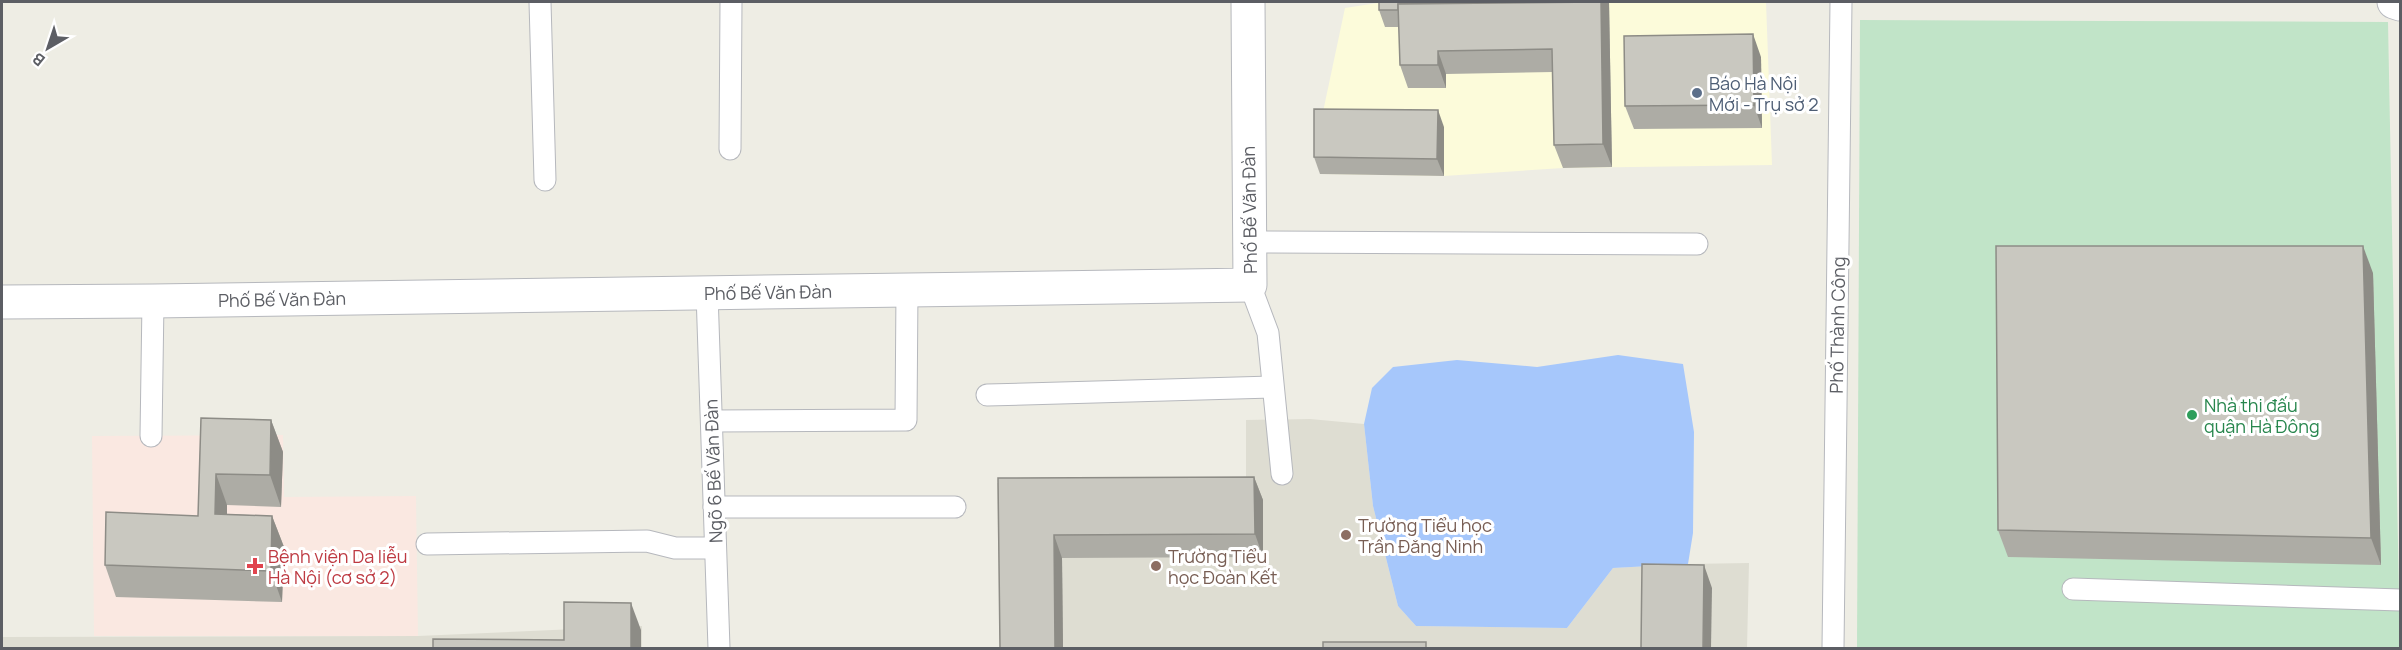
<svg xmlns="http://www.w3.org/2000/svg" width="2402" height="650" font-family="Manrope,sans-serif">
  <style>
    .commercial { fill: #fcfbda }
    .education { fill: #deddd2 }
    .medical { fill: #fae8e1 }
    .green { fill: #c1e4c8 }
    .water { fill: #a6c7fb }
    .lines { fill: none; stroke-linecap: round; stroke-linejoin: round }
    .service-casing { stroke: #b6b8bd; stroke-width: 23 }
    .minor-casing { stroke: #b6b8bd; stroke-width: 35 }
    .secondary-casing { stroke: #b7b9bf; stroke-width: 35 }
    .service { stroke: #fff; stroke-width: 21 }
    .minor { stroke: #fff; stroke-width: 33 }
    .secondary { stroke: #fff; stroke-width: 33 }
    .wall { fill: #adaca5 }
    .shaded-wall { fill: #8d8c86 }
    .building { fill: #c9c8c0; stroke: #8d8c86; stroke-width: 1.5 }
    .service-dot { fill: #5c6f8a; stroke: #fff; stroke-width: 2 }
    .leisure-dot { fill: #2e9e5b; stroke: #fff; stroke-width: 2 }
    .education-dot { fill: #8d6e63; stroke: #fff; stroke-width: 2 }
    .health-dot { fill: #e0444e; stroke: #fff; stroke-width: 2 }
    .labels { text-anchor: middle; dominant-baseline: central; stroke-width: 6; stroke-linejoin: round; paint-order: stroke }
    .service-label { font-size: 18px; fill: #4e5e75; stroke: #fff; text-anchor: start }
    .street-label { font-size: 18px; fill: #5c5e64; stroke: #fff }
    .leisure-label { font-size: 18px; fill: #27864d; stroke: #fff; text-anchor: start }
    .education-label { font-size: 18px; fill: #785e54; stroke: #fff; text-anchor: start }
    .health-label { font-size: 18px; fill: #be3a42; stroke: #fff; text-anchor: start }
  </style>
  <rect width="100%" height="100%" fill="#eeede4"/>
  <!-- commercial -->
  <path class="commercial" d="M1384 2H1766L1772 165 1563 168 1444 176 1320 174V126L1345 8Z"/>
  <!-- education -->
  <g class="education">
    <path d="M1310 419 1364 424 1373 506 1398 606 1416 626 1567 628 1613 568 1688 564 1749 563 1747 648H1000L997 483 1246 479V420Z"/>
    <path d="M642 626V648H2V637L418 636Z"/>
  </g>
  <!-- medical -->
  <path class="medical" d="M283 435 284 497 416 496 418 636H94L92 436Z"/>
  <!-- green -->
  <path class="green" d="M1860 20 2388 22 2400 648H1857Z"/>
  <!-- water -->
  <path class="water" d="M1618 355 1683 364 1694 432 1693 533 1688 564 1613 568 1567 628 1416 626 1398 606 1373 506 1364 424 1372 388 1393 367 1457 360 1537 367Z"/>
  <g class="lines">
    <defs>
      <g id="service">
        <path d="M540 2 545 180"/>
        <path d="M730 149 731 2"/>
        <path d="M1249 242 1697 244"/>
        <path d="M1250 285 1268 333 1282 474"/>
        <path d="M707 293 719 648"/>
        <path d="M987 395 1272 387"/>
        <path d="M712 421 906 420 907 290"/>
        <path d="M151 436 153 301"/>
        <path d="M714 507H955"/>
        <path d="M427 544 647 541 675 548H715"/>
        <path d="M2073 589 2400 600"/>
        <path d="M1833 648 1841 2"/>
      </g>
      <path id="minor" d="M2 302 153 301 1250 285 1248 2"/>
      <path id="secondary" d="M2394 2 2400 4"/>
    </defs>
    <!-- service casing -->
    <use href="#service" class="service-casing"/>
    <!-- minor casing -->
    <use href="#minor" class="minor-casing"/>
    <!-- secondary casing -->
    <use href="#secondary" class="secondary-casing"/>
    <!-- service -->
    <use href="#service" class="service"/>
    <!-- minor -->
    <use href="#minor" class="minor"/>
    <!-- secondary -->
    <use href="#secondary" class="secondary"/>
  </g>
  <!-- wall -->
  <g class="wall">
    <path d="M1609 2 1612 167 1563 168 1554 145 1553 72 1446 74V88H1408L1400 65 1399 27H1385L1379 10Z"/>
    <path d="M1761 57 1762 128 1634 129 1625 106Z"/>
    <path d="M1444 127V176L1320 174 1314 157Z"/>
    <path d="M2373 273 2381 565 2008 557 1998 530Z"/>
    <path d="M201 418 271 420 283 452 281 507 227 505V514L272 516 284 547 282 602 116 597 105 565 198 516Z"/>
    <path d="M1254 477 1263 500V557L1062 558 1063 648H1000L998 478Z"/>
  </g>
  <!-- shaded-wall -->
  <g class="shaded-wall">
    <path d="M1601 2H1609L1612 167 1603 144Z"/>
    <path d="M1753 34 1761 57 1762 128 1754 105Z"/>
    <path d="M1438 51 1446 74V88L1438 65Z"/>
    <path d="M1438 110 1444 127V176L1437 159Z"/>
    <path d="M2363 246 2373 273 2381 565 2371 538Z"/>
    <path d="M271 420 283 452 281 507 270 475Z"/>
    <path d="M216 474 227 505V545L215 514Z"/>
    <path d="M1254 477 1263 500V557L1255 534Z"/>
    <path d="M272 516 284 547 282 602 271 571Z"/>
    <path d="M1054 535 1062 558 1063 648H1055Z"/>
    <path d="M1704 565 1712 588 1711 648H1703Z"/>
    <path d="M631 603 641 630V648H631Z"/>
  </g>
  <!-- building -->
  <g class="building">
    <path d="M1379 2H1594L1398 4V10H1379Z"/>
    <path d="M1601 2 1603 144 1554 145 1552 49 1438 51V65H1400L1398 4Z"/>
    <path d="M1753 34 1754 105 1625 106 1624 36Z"/>
    <path d="M1314 109 1438 110 1437 159 1314 157Z"/>
    <path d="M1996 246H2363L2371 538 1998 530Z"/>
    <path d="M201 418 271 420 270 475 216 474 215 514 272 516 271 571 105 565 106 512 198 516Z"/>
    <path d="M1254 477 1255 534 1054 535 1055 648H1000L998 478Z"/>
    <path d="M1642 564 1704 565 1703 648H1641Z"/>
    <path d="M564 602 631 603V648H433V639L564 640Z"/>
    <rect x="1323" y="642" width="103" height="6"/>
  </g>
  <!-- markers -->
  <circle class="service-dot" cx="1697" cy="93" r="6"/>
  <circle class="leisure-dot" cx="2192" cy="415" r="6"/>
  <g class="education-dot">
    <circle cx="1346" cy="535" r="6"/>
    <circle cx="1156" cy="566" r="6"/>
  </g>
  <path class="health-dot" d="M252 557h6v6h6v6h-6v6h-6v-6h-6v-6h6z"/>
  <g class="labels">
    <!-- service labels -->
    <g class="service-label">
      <text x="1709" y="83">Báo Hà Nội<tspan x="1709" dy="21">Mới - Trụ sở 2</tspan></text>
    </g>
    <!-- street labels -->
    <g class="street-label">
      <text transform="translate(1249 210) rotate(-91)">Phố Bế Văn Đàn</text>
      <text transform="translate(768 292) rotate(-1)">Phố Bế Văn Đàn</text>
      <text transform="translate(282 299) rotate(-1)">Phố Bế Văn Đàn</text>
      <text transform="translate(1837 325) rotate(-89)">Phố Thành Công</text>
      <text transform="translate(713 471) rotate(-92)">Ngõ 6 Bế Văn Đàn</text>
    </g>
    <!-- leisure labels -->
    <g class="leisure-label">
      <text x="2204" y="405">Nhà thi đấu<tspan x="2204" dy="21">quận Hà Đông</tspan></text>
    </g>
    <!-- education labels -->
    <g class="education-label">
      <text x="1358" y="525">Trường Tiểu học<tspan x="1358" dy="21">Trần Đăng Ninh</tspan></text>
      <text x="1168" y="556">Trường Tiểu<tspan x="1168" dy="21">học Đoàn Kết</tspan></text>
    </g>
    <!-- health labels -->
    <g class="health-label">
      <text x="268" y="556">Bệnh viện Da liễu<tspan x="268" dy="21">Hà Nội (cơ sở 2)</tspan></text>
    </g>
  </g>
  <!-- border -->
  <rect width="2402" height="650" fill="none" stroke="#5c5e64" stroke-width="6"/>
  <!-- north arrow -->
  <g transform="translate(48 48) rotate(219)" stroke="#ffffff" stroke-width="4.5" paint-order="stroke">
  <path d="M0-4.5L10 22L0 15L-10 22Z" fill="#5c5e64"/>
  <text y="-9" font-size="16" font-weight="bold" text-anchor="middle" fill="#5c5e64">B</text>
  </g>
</svg>
